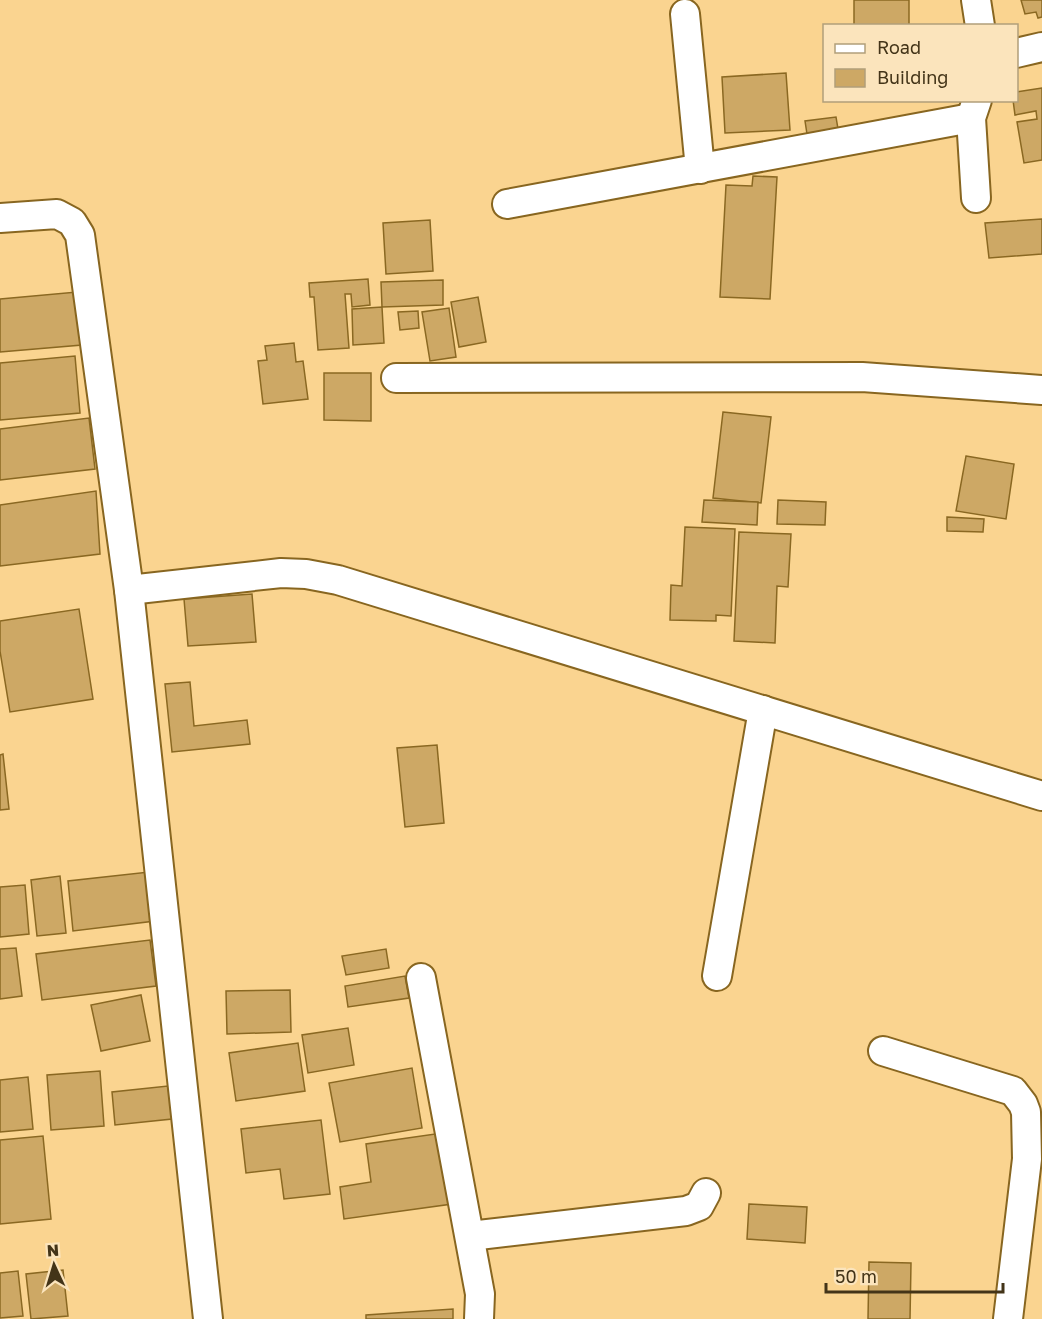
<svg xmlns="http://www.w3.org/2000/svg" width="1042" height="1319" font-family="'Golos Text',sans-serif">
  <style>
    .building { fill: #cda865; stroke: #8a6822; stroke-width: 1.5 }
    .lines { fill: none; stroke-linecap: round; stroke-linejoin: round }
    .minor-casing { stroke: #886620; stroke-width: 32 }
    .minor { stroke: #fff; stroke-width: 28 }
  </style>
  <rect width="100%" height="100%" fill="#fad490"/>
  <!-- building -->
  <g class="building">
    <rect x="854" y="0" width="55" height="26"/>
    <path d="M1021 0H1042V17L1038 18 1036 12 1025 14Z"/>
    <path d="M786 73 790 130 725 133 722 77Z"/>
    <path d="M1042 88V160L1024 163 1017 122 1037 119 1036 111 1015 115 1013 100H1016V92Z"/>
    <path d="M836 117 838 129 807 134 805 121Z"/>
    <path d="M753 176 777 177 770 299 720 297 726 185 752 186Z"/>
    <path d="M1042 219V254L989 258 985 223Z"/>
    <path d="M430 220 433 271 386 274 383 223Z"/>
    <path d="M368 279 370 305 352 307 351 294H345L349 348 318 350 314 297H310L309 283Z"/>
    <path d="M443 280V305L382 307 381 282Z"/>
    <path d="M77 292 82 345 0 352V299Z"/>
    <path d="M478 297 486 342 459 347 451 302Z"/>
    <path d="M382 307 384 343 353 345 352 309Z"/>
    <path d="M449 308 456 357 430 361 422 312Z"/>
    <path d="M418 311 419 328 400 330 398 312Z"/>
    <path d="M294 343 296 362 303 361 308 399 263 404 258 361 267 360 265 346Z"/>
    <path d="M75 356 80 413 0 420V363Z"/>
    <path d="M324 373H371V421L324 420Z"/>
    <path d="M723 412 771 417 761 503 713 498Z"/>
    <path d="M89 418 95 469 0 480V429Z"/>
    <path d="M966 456 1014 464 1006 519 956 511Z"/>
    <path d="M96 491 100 554 0 566V505Z"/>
    <path d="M704 500 758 502 757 525 702 522Z"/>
    <path d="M778 500 826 502 825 525 777 524Z"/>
    <path d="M947 517 984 519 983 532 947 531Z"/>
    <path d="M685 527 735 529 731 616 716 615V621L670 620 671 585 682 586Z"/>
    <path d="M739 532 791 534 788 587 777 586 775 643 734 641Z"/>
    <path d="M252 594 256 642 188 646 184 599Z"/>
    <path d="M79 609 93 699 10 712 0 651V621Z"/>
    <path d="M190 682 194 726 247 720 250 744 172 752 165 684Z"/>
    <path d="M437 745 444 823 405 827 397 748Z"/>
    <path d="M3 754 9 809 0 810V755Z"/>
    <path d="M149 872 155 921 73 931 68 881Z"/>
    <path d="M60 876 66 933 37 936 31 880Z"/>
    <path d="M25 885 29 934 0 937V887Z"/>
    <path d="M150 940 156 986 42 1000 36 954Z"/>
    <path d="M16 948 22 996 0 999V949Z"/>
    <path d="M386 949 389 968 346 975 342 956Z"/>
    <path d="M405 976 409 998 348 1007 345 986Z"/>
    <path d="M290 990 291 1032 227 1034 226 991Z"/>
    <path d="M141 995 150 1041 101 1051 91 1005Z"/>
    <path d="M348 1028 354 1065 308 1073 302 1035Z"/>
    <path d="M298 1043 305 1091 236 1101 229 1053Z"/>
    <path d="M412 1068 422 1128 340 1142 329 1083Z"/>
    <path d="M100 1071 104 1126 51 1130 47 1075Z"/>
    <path d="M28 1077 33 1129 0 1132V1080Z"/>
    <path d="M168 1086 172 1119 115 1125 112 1092Z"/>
    <path d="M321 1120 330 1194 284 1199 280 1169 246 1173 241 1129Z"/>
    <path d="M442 1133 452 1204 344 1219 340 1187 371 1182 366 1144Z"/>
    <path d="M43 1136 51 1219 0 1224V1140Z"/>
    <path d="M749 1204 807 1207 805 1243 747 1239Z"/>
    <path d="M869 1262 911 1263 910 1319H868Z"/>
    <path d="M63 1270 68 1316 31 1319 26 1274Z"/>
    <path d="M18 1271 23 1316 0 1318V1273Z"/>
    <path d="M453 1309V1319H366V1315Z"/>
  </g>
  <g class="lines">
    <defs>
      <g id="minor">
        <path d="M976 0 980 26"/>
        <path d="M685 14 700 169"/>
        <path d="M1016 53 1042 47"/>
        <path d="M976 198 971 118 977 100"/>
        <path d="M507 204 971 118"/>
        <path d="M0 218 57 214 72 222 80 235 129 590 208 1319"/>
        <path d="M396 378 862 377 1042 390"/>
        <path d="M129 590 281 573 306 574 338 580 1042 796"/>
        <path d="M717 976 763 710"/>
        <path d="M421 978 480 1294 479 1319"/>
        <path d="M883 1051 1013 1091 1023 1104 1026 1112 1027 1159 1008 1319"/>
        <path d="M470 1236 686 1211 699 1206 706 1193"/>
      </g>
    </defs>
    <!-- minor casing -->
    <use href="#minor" class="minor-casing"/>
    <!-- minor -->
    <use href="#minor" class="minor"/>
  </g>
  <!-- legend -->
  <rect x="823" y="24" width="195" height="78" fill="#fbe4bc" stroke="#b19e7a" stroke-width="1.5"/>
  <rect x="835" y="44" width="30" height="9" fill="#ffffff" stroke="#b19e7a" stroke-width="1.5"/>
  <text x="877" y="54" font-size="18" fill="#433418">Road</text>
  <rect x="835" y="69" width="30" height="18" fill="#cda865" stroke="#b19e7a" stroke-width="1.5"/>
  <text x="877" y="84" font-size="18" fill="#433418">Building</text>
  <!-- north arrow -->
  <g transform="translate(54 1265) rotate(356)" stroke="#fbe4bc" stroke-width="4.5" paint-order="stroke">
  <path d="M0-4.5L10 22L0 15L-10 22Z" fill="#433418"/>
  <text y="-9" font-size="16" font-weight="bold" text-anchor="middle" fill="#433418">N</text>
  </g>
  <!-- scale -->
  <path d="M826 1283v9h177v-9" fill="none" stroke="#433418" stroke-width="3"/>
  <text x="835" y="1283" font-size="18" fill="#433418" stroke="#fbe4bc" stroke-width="4.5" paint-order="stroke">50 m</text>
</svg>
